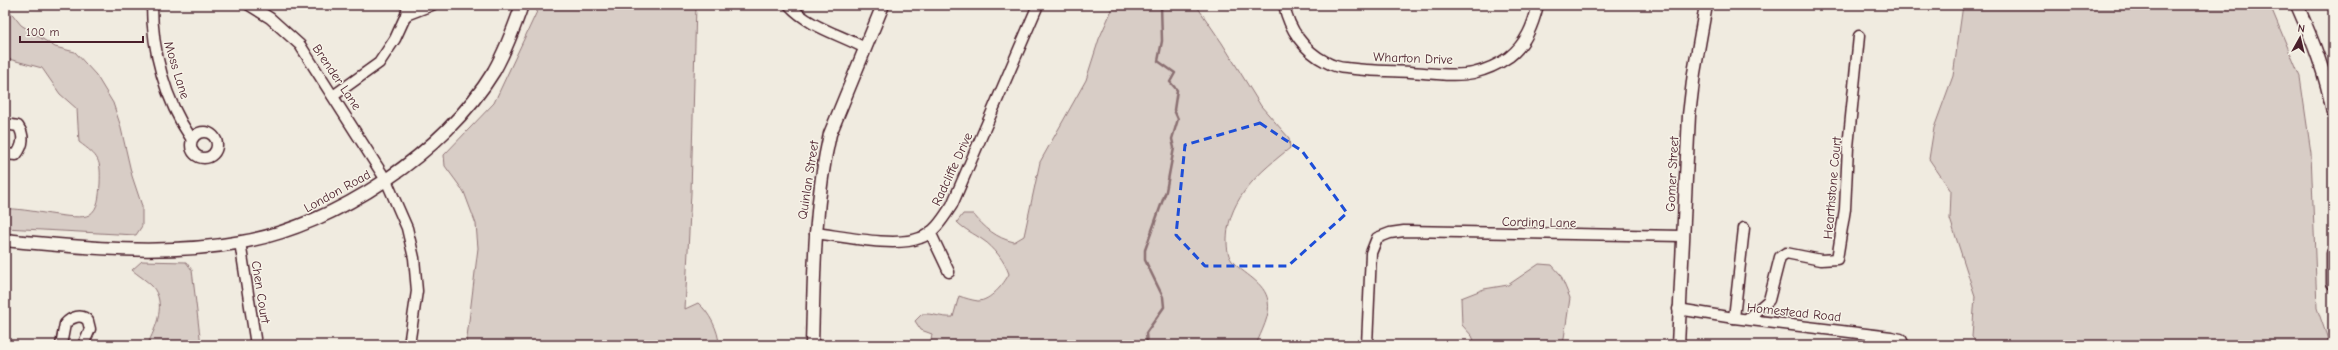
<svg xmlns="http://www.w3.org/2000/svg" width="2338" height="350" font-family="'Comic Neue',sans-serif">
  <style>
    .green { fill: #d8cdc6; stroke: #917678 }
    .lines { fill: none; stroke-linecap: round; stroke-linejoin: round }
    .stream { stroke: #8b6f72; stroke-width: 2.5 }
    .minor-casing { stroke: #4a1f2b; stroke-width: 13 }
    .tertiary-casing { stroke: #4a1f2b; stroke-width: 15 }
    .minor { stroke: #f7f3e8; stroke-width: 10 }
    .tertiary { stroke: #f7f3e8; stroke-width: 12 }
    .marked { fill: none; stroke: #1d4ed8; stroke-width: 3; stroke-dasharray: 8 5; stroke-linejoin: round }
    .labels { text-anchor: middle; dominant-baseline: central; stroke-width: 3; stroke-linejoin: round; paint-order: stroke }
    .street-label { font-size: 13px; fill: #4a1f2b; stroke: #f7f3e8 }
  </style>
  <rect width="100%" height="100%" fill="#f0ebe0"/>
  <filter id="ink" filterUnits="userSpaceOnUse"><feTurbulence type="fractalNoise" baseFrequency=".025" numOctaves="2"/><feDisplacementMap in="SourceGraphic" scale="8" xChannelSelector="R" yChannelSelector="G"/><feConvolveMatrix kernelMatrix="1 2 1 2 8 2 1 2 1" color-interpolation-filters="sRGB"/></filter>
  <g filter="url(#ink)">
    <!-- green -->
    <g class="green">
      <path d="M5 5 21 25 55 47 75 52 96 75 113 103 120 124 132 176 142 206V226L136 235 5 228V209C24 207 77 222 89 215 99 209 99 195 100 184 101 159 99 157 79 142L77 109 60 94 42 68 5 58Z"/>
      <path d="M540 5H696L691 193 685 309 698 303C709 312 719 331 719 345H466L478 248 476 224 464 192 445 166 444 155 494 103Z"/>
      <path d="M1114 5H1196L1222 43 1261 106 1289 138 1290 148C1261 171 1229 197 1227 238 1227 246 1227 254 1232 261 1243 274 1265 282 1268 301 1271 315 1261 332 1256 345H930L932 334 921 330 915 321 922 314C933 313 941 318 953 317L959 296C965 298 971 300 978 301 990 301 1004 284 1009 274 1005 262 994 247 983 240 973 233 965 230 957 222L963 214H973C985 228 996 238 1014 242L1024 236 1040 162 1086 80 1099 39Z"/>
      <path d="M1963 5H2270L2300 77 2311 153 2317 308 2330 345H1979L1972 337 1975 296 1950 219 1951 191 1929 159 1934 128 1953 76Z"/>
      <path d="M142 261 186 262 192 270 201 345H147C156 328 167 303 152 286 146 280 138 275 132 270Z"/>
      <path d="M1539 264 1552 265 1560 274 1570 298 1563 345H1476L1472 336 1462 325 1461 298 1484 289 1508 285Z"/>
    </g>
    <g class="lines">
      <!-- stream -->
      <path class="stream" d="M1147 345 1146 333 1164 307 1163 297 1145 260V250L1166 191 1174 148 1172 139 1178 119 1174 110 1177 90 1170 82 1175 73 1158 61 1162 41 1161 5"/>
      <defs>
        <g id="minor">
          <path d="M152 5C152 51 165 100 191 138"/>
          <path d="M249 5 270 18 300 45 386 180 407 228 414 258 417 291 409 345"/>
          <path d="M408 5 406 15 432 5"/>
          <path d="M789 5C809 27 839 34 865 48"/>
          <path d="M1284 5C1289 29 1304 51 1326 62 1331 65 1340 68 1346 68 1367 71 1389 71 1410 72 1430 73 1454 77 1473 73 1486 70 1499 64 1509 57 1526 44 1533 25 1538 5"/>
          <path d="M333 96 379 63 395 39 406 15"/>
          <path d="M5 124 18 126C25 136 23 146 16 155L5 154"/>
          <circle cx="204" cy="145" r="13"/>
          <path d="M930 232 949 272"/>
          <path d="M815 233C841 236 895 248 920 238 935 233 944 217 952 205L1038 5"/>
          <path d="M240 242 256 345"/>
          <path d="M1678 309 1734 318 1891 337 1901 339 1904 345"/>
          <path d="M1734 318 1744 228"/>
          <path d="M1747 319 1769 300 1780 257 1786 253 1821 260 1837 259 1845 209 1848 147 1859 36"/>
          <path d="M61 345 65 324C71 317 82 313 88 321L90 329 83 345"/>
          <path d="M1367 345 1371 253 1377 238 1390 233 1404 231 1682 236"/>
        </g>
        <g id="tertiary">
          <path d="M2297 5C2313 41 2326 74 2333 113"/>
          <path d="M5 240C83 248 165 256 242 242 336 225 444 153 494 71 506 50 514 28 522 5"/>
          <path d="M2333 253V283"/>
          <path d="M812 345C814 274 814 204 830 134L883 5"/>
          <path d="M1678 345 1689 115 1694 73 1706 5"/>
        </g>
      </defs>
      <!-- minor casing -->
      <use href="#minor" class="minor-casing"/>
      <!-- tertiary casing -->
      <use href="#tertiary" class="tertiary-casing"/>
      <!-- minor -->
      <use href="#minor" class="minor"/>
      <!-- tertiary -->
      <use href="#tertiary" class="tertiary"/>
    </g>
  </g>
  <!-- marked area -->
  <path class="marked" d="M1260 123 1302 151 1347 213 1288 266H1205L1176 235 1185 145Z"/>
  <g class="labels">
    <!-- street labels -->
    <g class="street-label">
      <text transform="translate(1413 58) rotate(2)">Wharton Drive</text>
      <text transform="translate(177 70) rotate(73)">Moss Lane</text>
      <text transform="translate(337 77) rotate(56)">Brender Lane</text>
      <text transform="translate(952 169) rotate(-65)">Radcliffe Drive</text>
      <text transform="translate(1672 174) rotate(-87)">Gomer Street</text>
      <text transform="translate(808 180) rotate(-81)">Quinlan Street</text>
      <text transform="translate(1832 188) rotate(-85)">Hearthstone Court</text>
      <text transform="translate(337 191) rotate(-29)">London Road</text>
      <text transform="translate(1539 222) rotate(1)">Cording Lane</text>
      <text transform="translate(261 292) rotate(81)">Chen Court</text>
      <text transform="translate(1794 312) rotate(6)">Homestead Road</text>
    </g>
  </g>
  <!-- margin -->
  <rect width="2338" height="350" fill="none" stroke="#f7f3e8" stroke-width="20"/>
  <rect x="10" y="10" width="2318" height="330" fill="none" stroke="#4a1f2b" stroke-width="1.5" filter="url(#ink)"/>
  <!-- north arrow -->
  <g transform="translate(2300 38) rotate(8)" stroke="#f7f3e8" stroke-width="3" paint-order="stroke">
  <path d="M0-3L7 15L0 10L-7 15Z" fill="#4a1f2b"/>
  <text y="-6" font-size="11" font-weight="bold" text-anchor="middle" fill="#4a1f2b">N</text>
  </g>
  <!-- scale -->
  <path d="M20 36v6h123v-6" fill="none" stroke="#4a1f2b" stroke-width="2"/>
  <text x="26" y="36" font-size="12" fill="#4a1f2b" stroke="#f7f3e8" stroke-width="3" paint-order="stroke">100 m</text>
</svg>
